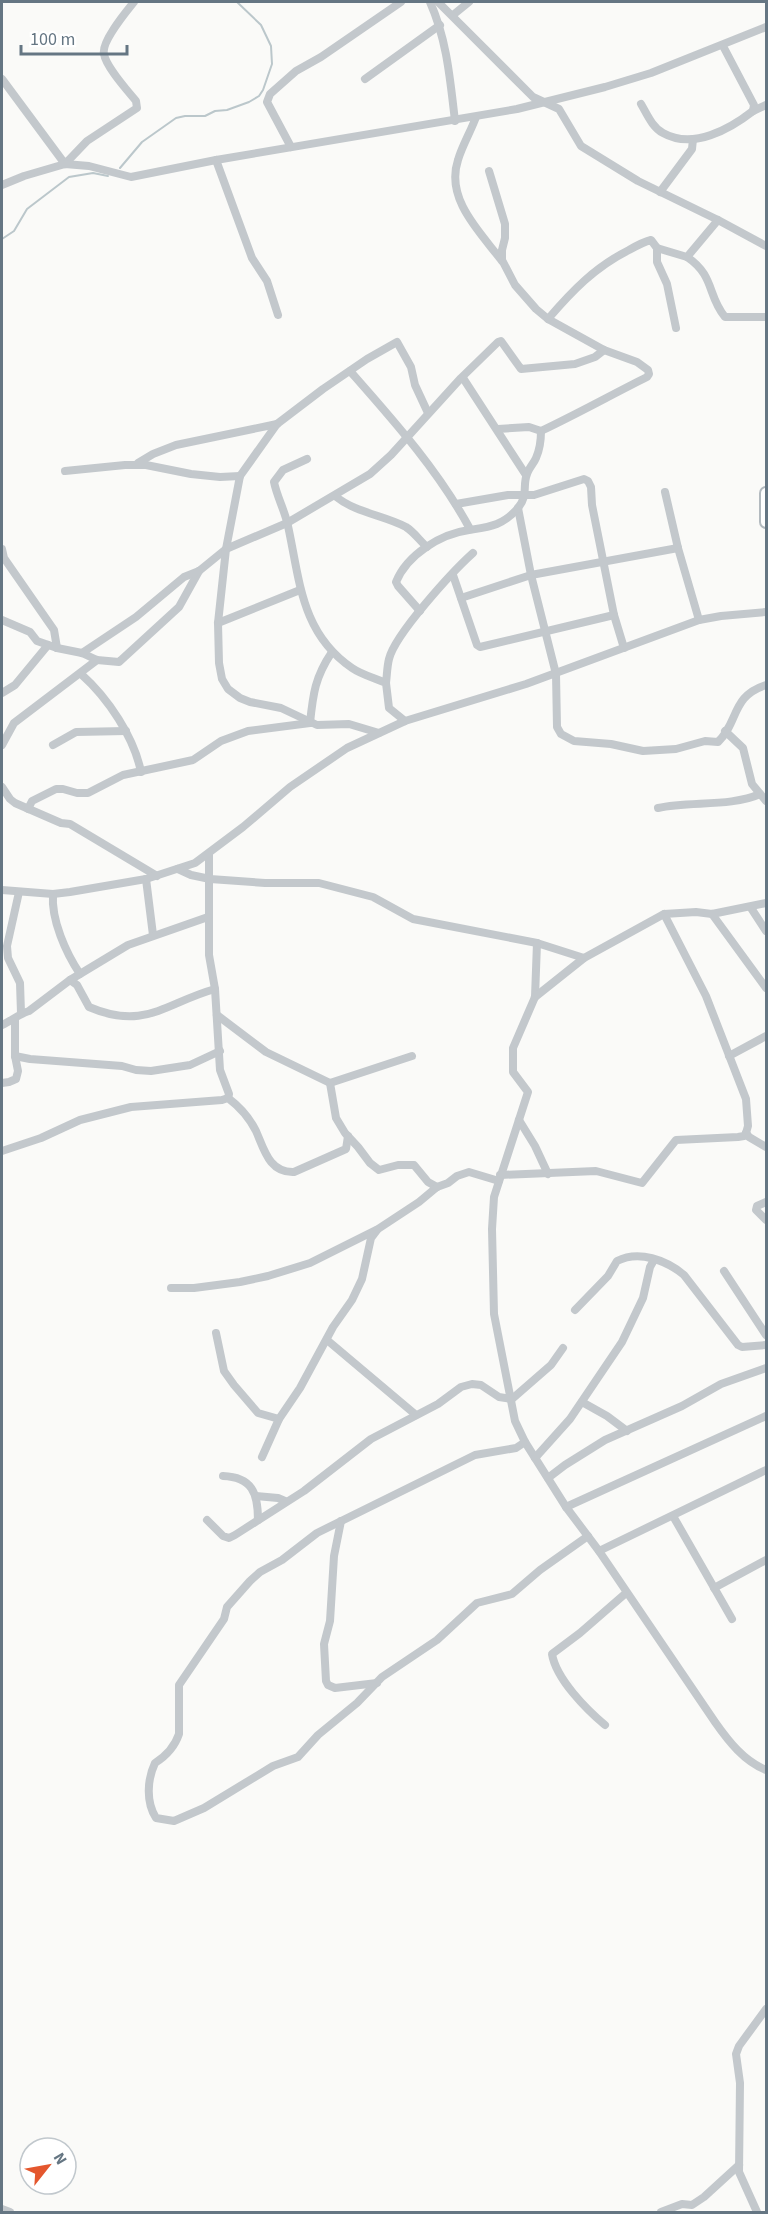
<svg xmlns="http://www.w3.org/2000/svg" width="768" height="2214" font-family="'Source Sans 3',sans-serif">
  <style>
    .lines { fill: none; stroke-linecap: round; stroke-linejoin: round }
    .stream { stroke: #bbc7cb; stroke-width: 2 }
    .secondary-casing { stroke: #b3babf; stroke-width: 14 }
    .minor { stroke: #c3c8cc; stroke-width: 8 }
    .secondary { stroke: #fff; stroke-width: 10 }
  </style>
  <rect width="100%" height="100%" fill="#fafaf8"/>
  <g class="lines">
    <!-- stream -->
    <g class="stream">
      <path d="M120 168 142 142 176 118 185 116H205L215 111 227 110 249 102 259 96 263 90 272 64 271 46 261 25 237 2"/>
      <path d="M2 239 14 231 27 209 69 177 93 173 108 176"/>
    </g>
    <defs>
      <path id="secondary" d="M766 493V522"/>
    </defs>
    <!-- secondary casing -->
    <use href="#secondary" class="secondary-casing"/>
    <!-- minor -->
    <g class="minor">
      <path d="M430 2C447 40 450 79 455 121"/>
      <path d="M438 2 533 97 559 109 581 146 638 181 718 220 766 246"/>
      <path d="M453 15 469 2"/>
      <path d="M2 79 65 164 87 141 137 108 136 101C127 90 106 67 104 54 101 42 126 12 134 2"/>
      <path d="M365 79 440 25"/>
      <path d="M641 104C647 114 652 127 663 133 693 150 730 129 753 111L754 105 723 46"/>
      <path d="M753 111 766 105"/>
      <path d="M476 117C471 131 462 146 458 160 445 199 480 232 502 261"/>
      <path d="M291 147 267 102 270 94 296 71 321 57 401 2"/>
      <path d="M216 160 252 258 267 281 278 315"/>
      <path d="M489 171 505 224V238L502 250V260L515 285 536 309 548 319 604 350 637 362 648 370 649 374 647 377C611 395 577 414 541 431L529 427 498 429"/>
      <path d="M2 185 24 176 65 164 89 166 131 177 216 160 517 109 605 87 651 73 766 27"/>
      <path d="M660 192 692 149 693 139"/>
      <path d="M657 248 687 257 718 220"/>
      <path d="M687 257C715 276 707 295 725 317H766"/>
      <path d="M548 319C572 291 595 267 629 250 636 246 643 242 651 240L657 248V262L667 284 676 328"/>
      <path d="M350 371C394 421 438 470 470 529"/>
      <path d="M463 378 526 475"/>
      <path d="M307 459 283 470 274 482C277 497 285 511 288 526 300 581 301 633 352 668 362 675 375 678 386 683L389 708 405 721"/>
      <path d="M138 463 153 454 176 445 277 424"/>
      <path d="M65 471 125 465H146L191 474 220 477 240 476"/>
      <path d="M665 492 678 548 699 620"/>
      <path d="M335 496C356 513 383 515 406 527 414 532 420 541 427 547"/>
      <path d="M456 504 508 495H534L584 479 588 481 591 487 592 505 614 615 624 648"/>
      <path d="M518 508 531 575 556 674 557 727 561 734 574 741 611 744 643 751 676 749 705 741 718 742C739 722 731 696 766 685"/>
      <path d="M2 549 4 558 54 630 57 648"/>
      <path d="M453 575 477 645 480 647 614 615"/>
      <path d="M461 598 531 575 678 548"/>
      <path d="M420 611 398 586 396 582C407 555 440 534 469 530 488 527 503 526 518 508 529 494 522 487 527 474 529 468 534 463 536 458 540 449 541 440 541 431"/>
      <path d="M2 620 30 632 37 641 57 648 82 653 97 660 119 662 179 607 199 571"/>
      <path d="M218 623 300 590"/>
      <path d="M82 653 136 617 184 577 199 571 226 549 287 523 370 474 391 455 461 378 498 342 501 341 521 369 575 364 595 357 604 350"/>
      <path d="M81 674C108 698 134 737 141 772"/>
      <path d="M386 683C387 675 387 667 389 659 395 634 453 571 473 553"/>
      <path d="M2 693 15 685 48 645"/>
      <path d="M310 723C313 694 315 677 332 652"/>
      <path d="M725 731 743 748 752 784 766 801"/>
      <path d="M379 733 349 724 317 725 281 708 250 702 240 698 228 689 222 679 219 663 218 623 226 549 240 476 277 424 323 389 367 359 397 342 411 367 415 385 428 413"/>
      <path d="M2 745 14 723 97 660"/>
      <path d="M53 745 76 732 126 731"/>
      <path d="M2 787 10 799 15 803 61 823 70 824 157 876"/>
      <path d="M658 808C690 801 731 807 760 794"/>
      <path d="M28 809 32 801 56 789H63L77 793H88L123 775 193 760 221 741 248 731 310 723"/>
      <path d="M209 854V955L215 989 220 1070 229 1094 228 1098"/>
      <path d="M178 869 191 875 210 879 265 883H319L373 897 413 919 537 943 584 958"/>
      <path d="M146 879 153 935"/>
      <path d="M2 890 53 894 70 892 146 879 195 863 243 827 290 787 347 748 405 721 526 684 699 620 721 616 766 612"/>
      <path d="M19 892 7 946 8 958 20 983 21 1013"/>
      <path d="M53 894C51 920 66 953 80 974"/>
      <path d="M751 908 766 931"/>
      <path d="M664 914 706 996 746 1099 748 1126 746 1133"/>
      <path d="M712 914 766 988"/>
      <path d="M537 943 535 997 513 1048V1072L528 1092 494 1197 492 1229 494 1314 515 1421 525 1442 566 1507 599 1551 715 1722C729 1742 744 1761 766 1770"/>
      <path d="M70 980 77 985 89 1007C145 1031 165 1003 215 989"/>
      <path d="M535 997 584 958 664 914 696 912 712 914 766 903"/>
      <path d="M217 1015 266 1052 330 1083 412 1056"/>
      <path d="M2 1025C11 1021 19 1014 29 1011L70 980 128 945 208 917"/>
      <path d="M15 1056 30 1059 122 1066 136 1070 151 1071 190 1065 220 1051"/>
      <path d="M729 1056 766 1036"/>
      <path d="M2 1083 9 1082 16 1079 18 1071 15 1056V1019"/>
      <path d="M330 1083 336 1118 345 1133 358 1147 370 1163 379 1170 398 1165H414L428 1182 437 1187"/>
      <path d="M519 1120 535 1146 548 1174"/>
      <path d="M746 1133 749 1137 766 1147"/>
      <path d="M2 1151 41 1138 80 1120 131 1107 222 1100 228 1098C240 1107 249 1117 256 1131 264 1149 269 1173 294 1172L346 1149 348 1136"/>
      <path d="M500 1175 596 1171 642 1183 676 1140 738 1137 744 1136 746 1133"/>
      <path d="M766 1202 757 1206 756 1210 766 1220"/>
      <path d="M724 1271 766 1335"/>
      <path d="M171 1288H194L240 1282 268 1276 310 1263 378 1229 419 1202 437 1187 448 1183 457 1176 469 1172 499 1181"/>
      <path d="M575 1310 608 1276 617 1261C639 1250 666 1260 684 1275L738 1345 742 1347 766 1345"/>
      <path d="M216 1333 224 1371 234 1385 258 1413 279 1419"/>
      <path d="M327 1340 416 1415"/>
      <path d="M582 1402 607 1416 627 1431"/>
      <path d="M525 1442 516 1448 475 1455 317 1533 282 1560 260 1572 250 1581 227 1607 224 1619 179 1685V1734C175 1746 166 1756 155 1763 147 1780 146 1802 156 1818L174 1821 204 1808 273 1766 298 1757 318 1735 357 1703 382 1677 437 1640 477 1603 512 1594 540 1570 588 1536"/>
      <path d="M262 1457 279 1419 300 1388 333 1327 352 1300 362 1279 371 1238 377 1230"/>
      <path d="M535 1458 570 1419 622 1342 643 1298 650 1267 654 1260"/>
      <path d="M223 1476C252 1477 258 1493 258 1520"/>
      <path d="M548 1478 565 1465 605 1440 682 1406 721 1384 766 1368"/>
      <path d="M256 1496 278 1498 285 1501"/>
      <path d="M566 1507 766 1416"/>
      <path d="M673 1516 732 1619"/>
      <path d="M207 1520 223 1536 229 1538 235 1535 304 1491 371 1439 438 1404 461 1387 472 1384 481 1385 499 1397 512 1399 551 1365 563 1348"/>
      <path d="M341 1521 334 1556 330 1621 324 1644 326 1681 328 1685 335 1688 377 1683"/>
      <path d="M599 1551 766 1470"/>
      <path d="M714 1588 766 1560"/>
      <path d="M605 1725C587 1710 556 1679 552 1654L580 1633 626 1593"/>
      <path d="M2 2209 10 2212"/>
      <path d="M661 2212 682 2204 692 2205 704 2197 739 2165"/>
      <path d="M757 2212 739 2172 740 2083 736 2054 739 2046 766 2009"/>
    </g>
    <!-- secondary -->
    <use href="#secondary" class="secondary"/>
  </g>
  <!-- border -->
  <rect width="768" height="2214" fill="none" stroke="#657683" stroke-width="6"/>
  <!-- north arrow -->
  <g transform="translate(48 2166) rotate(59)"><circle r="28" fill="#ffffff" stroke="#c1c8cd" stroke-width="1.5"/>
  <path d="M0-4.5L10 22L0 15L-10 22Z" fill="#e4572e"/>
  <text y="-9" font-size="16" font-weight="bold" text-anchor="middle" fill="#657683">N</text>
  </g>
  <!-- scale -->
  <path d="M21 45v9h106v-9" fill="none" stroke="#657683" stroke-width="3"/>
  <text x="30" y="45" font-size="18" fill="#657683" stroke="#ffffff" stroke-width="4.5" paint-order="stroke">100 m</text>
</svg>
